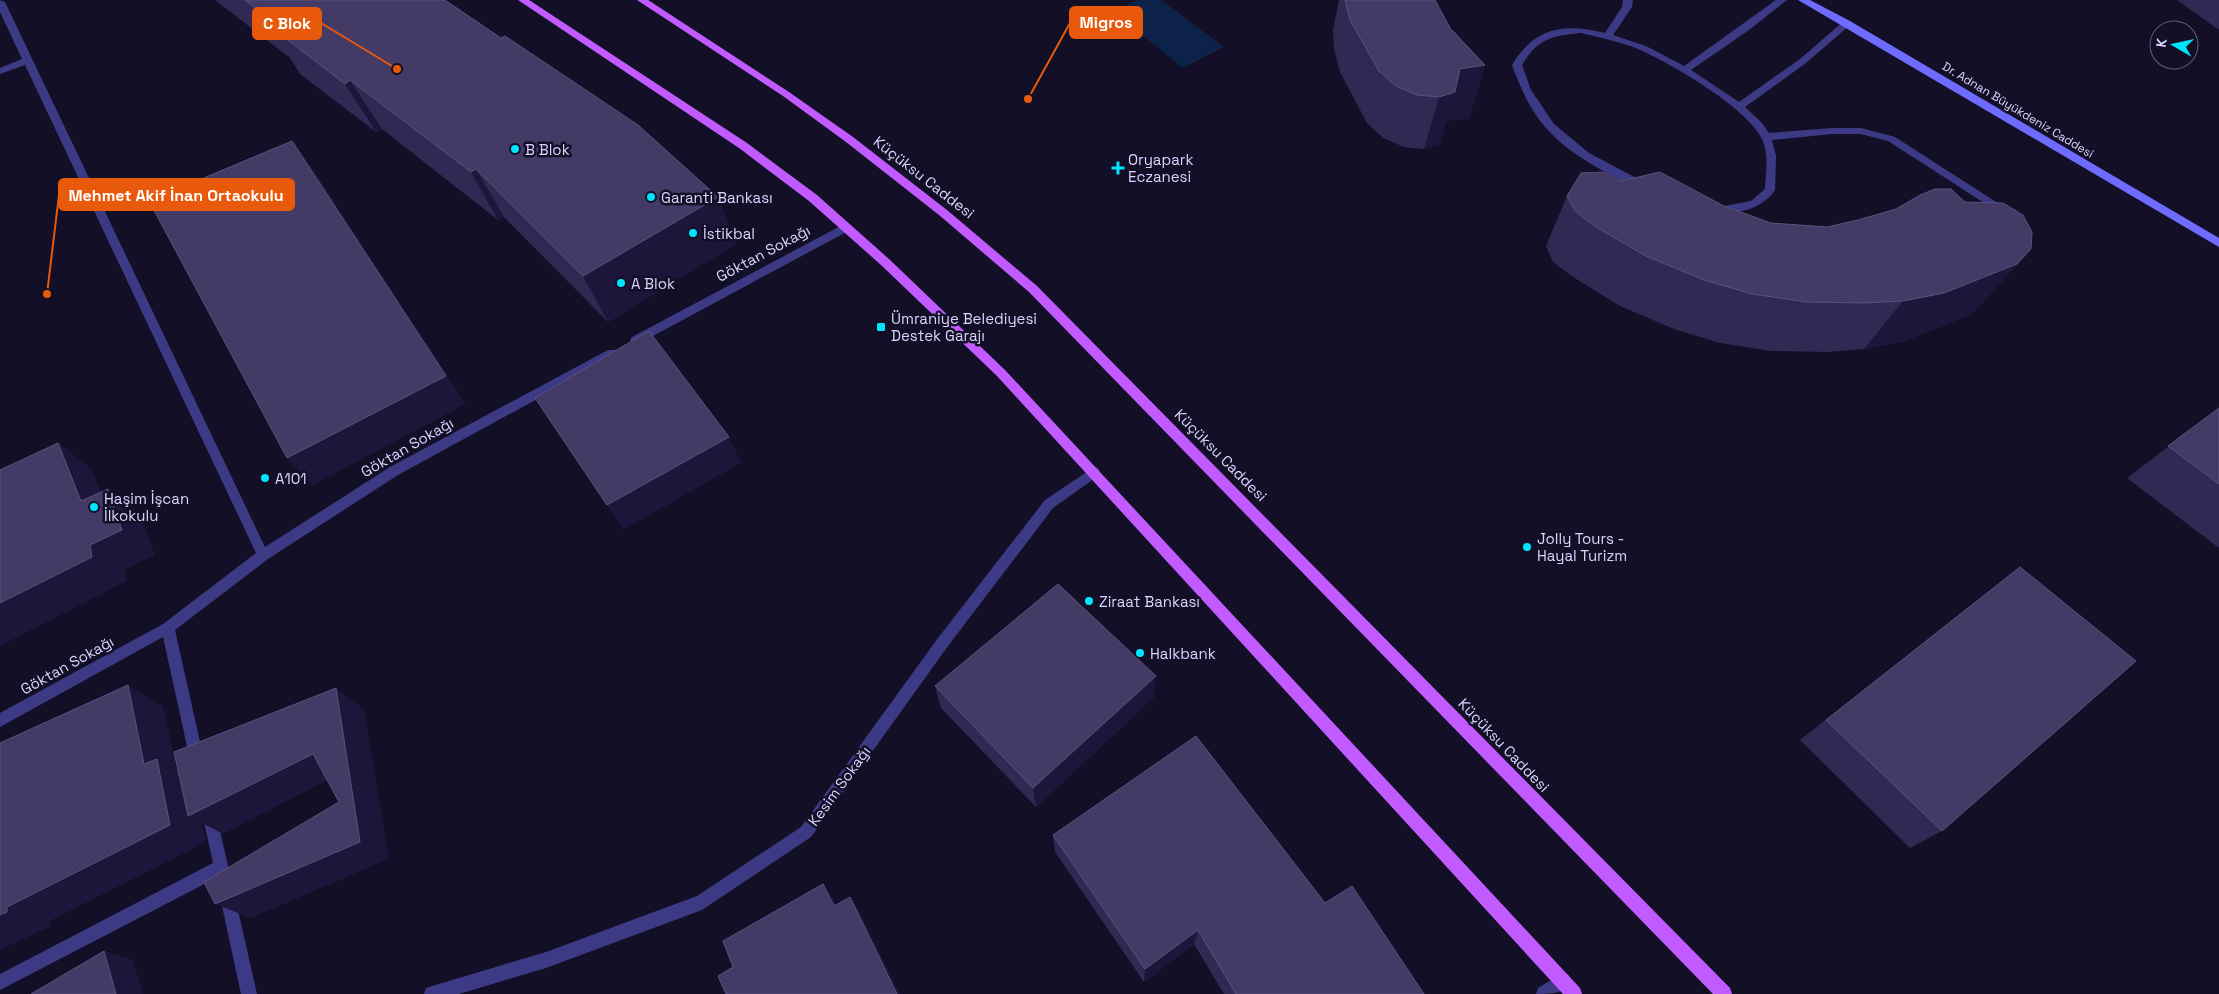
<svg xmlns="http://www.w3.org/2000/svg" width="2219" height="994" font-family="'Space Grotesk',sans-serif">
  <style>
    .water { fill: #0c2248 }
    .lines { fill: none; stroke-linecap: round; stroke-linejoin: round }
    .service { fill: #3d3a85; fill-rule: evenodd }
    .minor { fill: #3d3a85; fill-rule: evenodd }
    .secondary { fill: #6f6bff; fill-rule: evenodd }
    .primary { fill: #c25bff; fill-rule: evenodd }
    .wall { fill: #312854 }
    .shaded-wall { fill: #1d163a }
    .building { fill: #433a66; stroke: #5a527e }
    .poi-dot { fill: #00e5ff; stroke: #130f26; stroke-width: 2 }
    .labels { text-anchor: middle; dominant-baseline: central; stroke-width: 5; stroke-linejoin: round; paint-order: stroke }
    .far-street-label { font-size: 12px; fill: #d9d4ff; stroke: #130f26 }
    .poi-label { font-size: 15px; fill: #d9d4ff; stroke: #130f26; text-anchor: start }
    .street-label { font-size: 15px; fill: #d9d4ff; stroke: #130f26 }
    .leader { fill: none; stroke: #e8590c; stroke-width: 2 }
    .callout-dot { fill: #e8590c; stroke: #130f26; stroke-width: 2 }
    .callout { fill: #e8590c; stroke: #e8590c; stroke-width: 2 }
    .callout-label { font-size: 16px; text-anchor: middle; font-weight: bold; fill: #fff }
  </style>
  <rect width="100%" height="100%" fill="#130f26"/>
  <!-- water -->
  <path class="water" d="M1137 0H1162L1224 47 1183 68 1113 12Z"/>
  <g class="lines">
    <!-- service -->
    <path class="service" d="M1623 0H1633L1632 7 1613 35 1646 46 1684 66 1776 0H1787L1749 30 1691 70 1739 102 1800 59 1844 21H1850V25L1806 63 1745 107 1762 123 1769 133 1832 128H1861L1895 137 2001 205 2000 208H1992L1888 141 1861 134H1832L1772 140 1776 156 1775 190C1757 217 1716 216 1688 210 1678 208 1668 202 1660 198 1622 181 1574 160 1546 128 1530 110 1520 87 1512 65 1535 27 1563 23 1605 33L1622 7ZM1581 33C1598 37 1616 41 1633 47 1666 60 1747 107 1762 139 1769 155 1766 173 1765 189L1751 201 1724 206 1690 202 1640 180 1589 153 1554 124 1531 90 1522 65C1538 38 1552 36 1581 33Z"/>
    <!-- minor -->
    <g class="minor">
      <path d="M0 0 5 2 265 547 390 467 608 350H616L618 353 616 356 398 475 268 559 175 630 204 760 202 765 197 767 192 765 190 760 163 637 0 727V713L163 624 256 553 25 65 0 74V68L22 59 0 12Z"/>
      <path d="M846 223 850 224 851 227 850 230 640 343H632L630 340 632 337Z"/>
      <path d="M1094 467 1098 468 1100 472 1098 476 1053 508 948 646 811 837 702 910 546 968 459 994H424L426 988 432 986 546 952 697 896 801 827 938 638 1045 500Z"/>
      <path d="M209 806 214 808 216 813 257 994H241L216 878 0 990V974L213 863 202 813 204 808Z"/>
      <path d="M1563 973 1569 975 1571 981C1565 994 1550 994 1536 994L1538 988Z"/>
    </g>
    <!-- secondary -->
    <path class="secondary" d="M1798 0H1810L1850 21 2219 238V247Z"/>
    <!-- primary -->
    <g class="primary">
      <path d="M518 0H529L747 143 817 195 889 259 1005 370 1580 988 1582 994H1563L997 376 881 265 809 201 739 148Z"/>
      <path d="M637 0H648L789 92 853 137 947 210 1037 286 1730 988 1732 994H1713L1029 292 939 215 846 142 783 96Z"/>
    </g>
  </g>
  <!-- wall -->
  <g class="wall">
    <path d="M215 0H445L718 197 736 244 608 322 504 217 498 220 382 129 376 132 300 74 290 58Z"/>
    <path d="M1339 0H1435L1450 28 1485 65 1469 118 1446 121 1440 144 1424 149 1404 147 1383 138 1367 123 1340 72 1334 49 1333 30Z"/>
    <path d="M2177 0H2219V30Z"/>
    <path d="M1621 181 1724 206 1771 223 1827 227 1965 202 2031 249 1972 314 1902 342 1864 349 1827 352 1772 351 1720 343 1674 329 1620 306 1573 277 1553 262 1546 246 1567 196Z"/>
    <path d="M2219 408V548L2127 478Z"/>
    <path d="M2020 567 1942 831 1910 848 1800 740Z"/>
    <path d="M935 686 1154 697 1036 807 941 708Z"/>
    <path d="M1053 835 1325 903 1424 994H1224L1194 944 1144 982 1055 852Z"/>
  </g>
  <!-- shaded-wall -->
  <g class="shaded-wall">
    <path d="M1485 65 1469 118 1446 121 1440 144 1424 149 1439 97 1460 69Z"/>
    <path d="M350 80 382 129 376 132 345 84Z"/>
    <path d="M292 141 314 171 466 404 313 485 287 458Z"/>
    <path d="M476 169 504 217 498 220 471 172Z"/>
    <path d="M718 197 736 244 608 322 583 276Z"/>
    <path d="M2031 249 1972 314 1902 342 1864 349 1903 301Z"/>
    <path d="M729 437 741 463 623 530 607 505Z"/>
    <path d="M58 443 92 469 114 526 81 501Z"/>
    <path d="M108 489 140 515 155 555 124 570 127 581 0 646V603Z"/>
    <path d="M1156 676 1154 697 1036 807 1033 788Z"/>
    <path d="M128 685 163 706 177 770 192 778 313 754 342 773 223 834 202 823 206 842 50 921 51 926 0 950V915L7 907 144 764Z"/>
    <path d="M336 688 364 709 389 859 251 918 215 904 360 842Z"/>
    <path d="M823 884 834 899 845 921 834 906Z"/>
    <path d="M850 897 860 912 900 994H897Z"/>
    <path d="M1198 930 1194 944 1144 982 1145 969Z"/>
    <path d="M104 951 133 960 143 994H116Z"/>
  </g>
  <!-- building -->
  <g class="building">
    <path d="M245 0H445L501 38 505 36 638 125 718 197 583 276 476 169 471 172 350 80 345 84 267 24 273 21Z"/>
    <path d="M1345 0H1435L1450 28 1485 65 1460 69 1455 92 1439 97 1417 95 1396 86 1379 71 1350 20Z"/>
    <path d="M292 141 446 376 287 458 149 201Z"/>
    <path d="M1604 172 1621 181 1660 172 1724 206 1771 223 1827 227 1858 220 1896 209 1920 195 1935 189H1951L1965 202 2003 203 2023 215 2032 232 2031 249 2017 264 1944 293 1903 301 1865 303 1807 302 1752 294 1704 280 1646 256 1596 227 1575 211 1567 196 1581 173Z"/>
    <path d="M649 331 729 437 607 505 535 398Z"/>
    <path d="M2219 408V484L2168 446Z"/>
    <path d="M58 443 81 501 108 489 122 530 90 545 92 557 0 603V470Z"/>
    <path d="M2020 567 2136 661 1942 831 1826 720Z"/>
    <path d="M1058 584 1156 676 1033 788 935 686Z"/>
    <path d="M128 685 144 764 157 759 170 825 7 907V912L0 915V743Z"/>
    <path d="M336 688 360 842 215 904 204 882 339 802 313 754 188 816 174 752Z"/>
    <path d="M1196 736 1325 903 1352 886 1424 994H1236L1198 930 1145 969 1053 835Z"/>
    <path d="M823 884 834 906 850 897 897 994H726L718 976 733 967 723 941Z"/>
    <path d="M104 951 116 994H31Z"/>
  </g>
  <!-- markers -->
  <g class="poi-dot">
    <circle cx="515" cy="149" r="5"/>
    <path d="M1115.5 160.5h5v5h5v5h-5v5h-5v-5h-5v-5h5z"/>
    <circle cx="651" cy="197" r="5"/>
    <circle cx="693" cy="233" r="5"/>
    <circle cx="621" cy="283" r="5"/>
    <rect x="876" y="322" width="10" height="10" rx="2.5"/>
    <circle cx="265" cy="478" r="5"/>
    <circle cx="94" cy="507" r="5"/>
    <circle cx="1527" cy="547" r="5"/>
    <circle cx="1089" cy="601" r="5"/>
    <circle cx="1140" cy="653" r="5"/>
  </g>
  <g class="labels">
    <!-- far-street labels -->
    <g class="far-street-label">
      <text transform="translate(2018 110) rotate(31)">Dr. Adnan Büyükdeniz Caddesi</text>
    </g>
    <!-- poi labels -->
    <g class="poi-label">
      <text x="525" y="149">B Blok</text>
      <text x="1128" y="159">Oryapark<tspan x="1128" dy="17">Eczanesi</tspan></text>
      <text x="661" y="197">Garanti Bankası</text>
      <text x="703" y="233">İstikbal</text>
      <text x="631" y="283">A Blok</text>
      <text x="891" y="318">Ümraniye Belediyesi<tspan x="891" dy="17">Destek Garajı</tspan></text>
      <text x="275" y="478">A101</text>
      <text x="104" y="498">Haşim İşcan<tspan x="104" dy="17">İlkokulu</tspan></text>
      <text x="1537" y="538">Jolly Tours -<tspan x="1537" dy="17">Hayal Turizm</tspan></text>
      <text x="1099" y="601">Ziraat Bankası</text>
      <text x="1150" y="653">Halkbank</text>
    </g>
    <!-- street labels -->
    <g class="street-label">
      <text transform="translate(924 177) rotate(38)">Küçüksu Caddesi</text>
      <text transform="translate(763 253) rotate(-28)">Göktan Sokağı</text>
      <text transform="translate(407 447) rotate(-30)">Göktan Sokağı</text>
      <text transform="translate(1221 455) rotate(45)">Küçüksu Caddesi</text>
      <text transform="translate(67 665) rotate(-29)">Göktan Sokağı</text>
      <text transform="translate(1504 745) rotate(46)">Küçüksu Caddesi</text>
      <text transform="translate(839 786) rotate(-54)">Kesim Sokağı</text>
    </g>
  </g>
  <!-- callouts -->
  <path class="leader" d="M1028 99L1070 23M397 69L321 23M47 294L59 195"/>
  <g class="callout-dot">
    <circle cx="1028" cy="99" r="5"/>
    <circle cx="397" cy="69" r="5"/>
    <circle cx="47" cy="294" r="5"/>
  </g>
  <g class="callout">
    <rect x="1070" y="7" width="72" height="31" rx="5"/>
    <rect x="253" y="8" width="68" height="31" rx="5"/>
    <rect x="59" y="179" width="235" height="31" rx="5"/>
  </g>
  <g class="callout-label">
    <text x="1106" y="28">Migros</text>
    <text x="287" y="29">C Blok</text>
    <text x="176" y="201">Mehmet Akif İnan Ortaokulu</text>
  </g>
  <!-- north arrow -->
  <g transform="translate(2174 45) rotate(279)"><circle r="24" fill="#130f26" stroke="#625e7d"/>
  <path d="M0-4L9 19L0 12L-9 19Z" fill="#00e5ff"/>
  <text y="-8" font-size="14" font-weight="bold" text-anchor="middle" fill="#d9d4ff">K</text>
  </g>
</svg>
